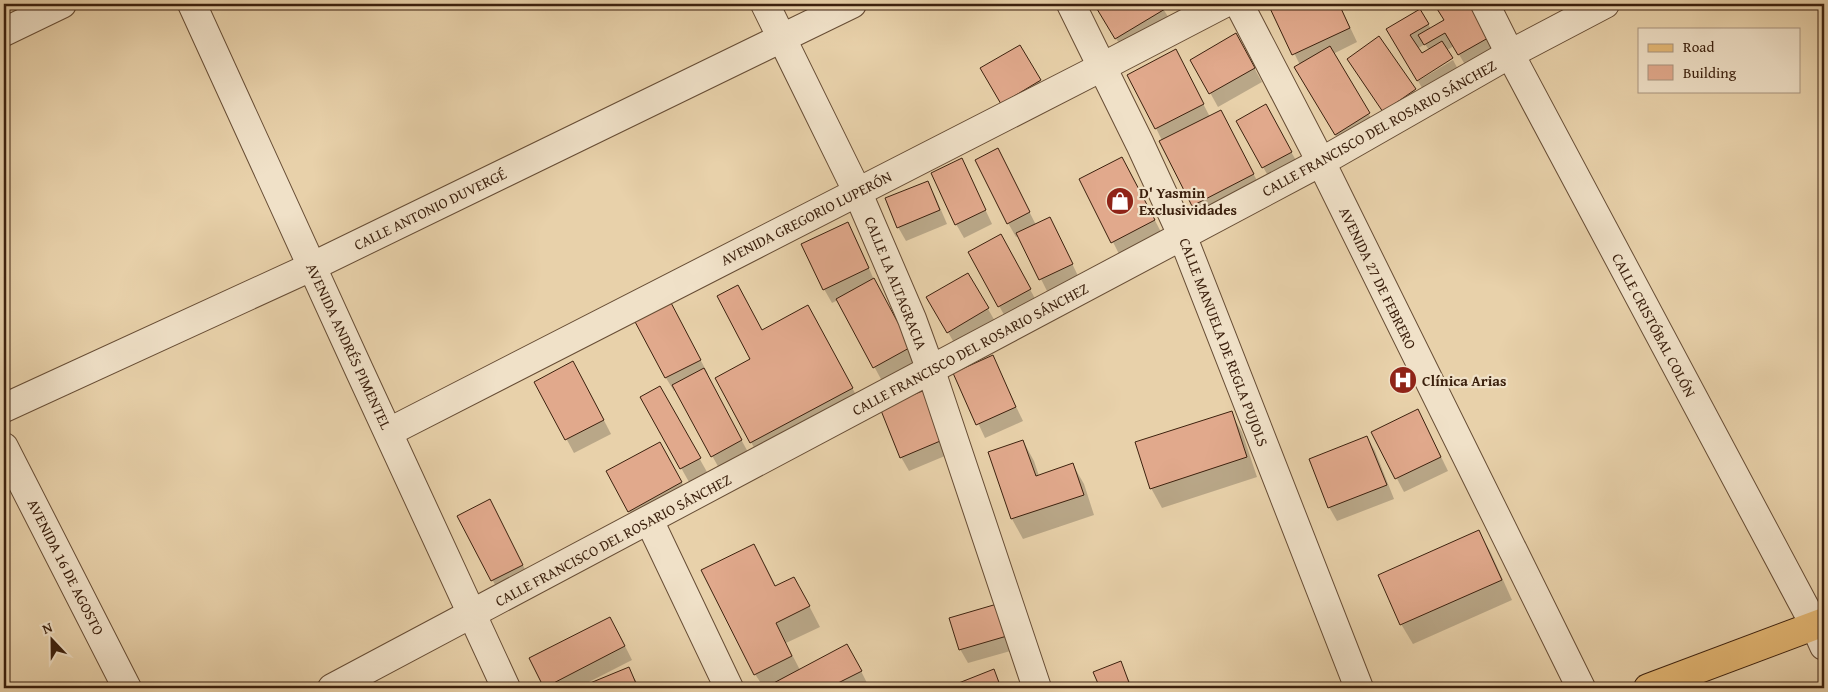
<svg xmlns="http://www.w3.org/2000/svg" width="1828" height="692" font-family="'Gentium Book Plus',serif">
  <style>
    .shadow { fill: #0003; fill-rule: evenodd }
    .building { fill: #e1a98c; stroke: #3c210e }
    .lines { fill: none; stroke-linecap: round; stroke-linejoin: round }
    .minor-casing { stroke: #674d35; stroke-width: 30 }
    .major-casing { stroke: #3c210e; stroke-width: 30 }
    .minor { stroke: #f0e1c8; stroke-width: 28 }
    .major { stroke: #e4b875; stroke-width: 28 }
    .labels { text-anchor: middle; dominant-baseline: central; stroke-width: 4.5; stroke-linejoin: round; paint-order: stroke }
    .street-label { font-size: 15px; fill: #3c210e; stroke: #f0e1c8 }
    .poi-label { font-size: 15px; font-weight: bold; fill: #3c210e; stroke: #f0e1c8; text-anchor: start }
  </style>
  <rect width="100%" height="100%" fill="#e8d1aa"/>
  <filter id="stains"><feTurbulence type="fractalNoise" baseFrequency=".004" numOctaves="4"/><feColorMatrix values="0 0 0 0 .2 0 0 0 0 .09 0 0 0 0 .02 0 0 0 .5 -.17"/></filter>
  <radialGradient id="worn" r=".72"><stop offset=".6" stop-color="#630" stop-opacity="0"/><stop offset="1" stop-color="#630" stop-opacity=".3"/></radialGradient>
  <!-- shadow -->
  <g class="shadow">
    <path d="M1096 4H1160L1172 23 1124 52Z"/>
    <path d="M1270 4H1339L1357 42 1333 54 1377 128 1343 148 1296 67 1300 65Z"/>
    <path d="M1412 4H1424L1415 9Z"/>
    <path d="M1436 4H1467L1495 52 1467 68 1454 46 1447 50 1417 79 1387 29 1420 10 1431 29 1445 20ZM1425 44 1429 50 1421 55 1417 49Z"/>
    <path d="M1236 35 1262 82 1218 107 1192 60Z"/>
    <path d="M1379 38 1423 103 1392 125 1348 59Z"/>
    <path d="M1019 46 1048 95 1010 117 982 68Z"/>
    <path d="M1453 60 1460 73 1425 93 1418 81Z"/>
    <path d="M1183 65 1210 117 1221 112 1264 194 1204 225 1193 205 1156 128Z"/>
    <path d="M1266 106 1299 166 1271 181 1237 121Z"/>
    <path d="M998 150 1036 225 1057 232 1079 278 1048 293 1019 235 1016 237 1008 223Z"/>
    <path d="M962 160 992 224 964 238 956 224Z"/>
    <path d="M1130 172 1162 234 1120 256 1113 242Z"/>
    <path d="M927 182 935 196 947 224 906 241 898 227Z"/>
    <path d="M847 224 855 237 875 282 918 361 882 381 838 300 832 303 824 289Z"/>
    <path d="M1008 249 1038 304 1007 320 969 252Z"/>
    <path d="M968 274 996 323 956 346 928 298Z"/>
    <path d="M676 314 708 374 706 375 749 454 720 470 676 390 674 391 666 378 635 319Z"/>
    <path d="M819 326 863 408 762 462 751 442 752 360 762 331Z"/>
    <path d="M992 357 1023 421 985 438 955 374Z"/>
    <path d="M581 376 611 434 574 453 536 382Z"/>
    <path d="M660 388 707 472 689 482 642 398Z"/>
    <path d="M924 391 952 453 909 471 901 457Z"/>
    <path d="M1231 413 1242 432 1257 477 1162 508 1151 488Z"/>
    <path d="M1425 424 1448 471 1404 492 1373 433Z"/>
    <path d="M1367 437 1375 451 1394 499 1337 521 1329 507Z"/>
    <path d="M1023 441 1034 461 1039 476 1073 465 1084 484 1094 515 1023 539 1012 519 989 453Z"/>
    <path d="M668 457 689 496 637 525 629 511Z"/>
    <path d="M497 514 530 579 500 594 459 517Z"/>
    <path d="M1479 532 1490 551 1512 600 1413 644 1401 624Z"/>
    <path d="M765 565 776 587 805 598 820 627 786 643 800 670 855 659 868 685 862 688H764L755 674Z"/>
    <path d="M997 605 1014 650 968 663 960 649Z"/>
    <path d="M618 632 632 660 581 686 582 688 629 669 640 688H545L530 659Z"/>
    <path d="M1120 663 1133 688H1101L1095 672Z"/>
    <path d="M993 671 1003 688H949Z"/>
  </g>
  <!-- building -->
  <g class="building">
    <path d="M1094 4H1162L1165 9 1115 39Z"/>
    <path d="M1268 4H1339L1350 28 1292 55Z"/>
    <path d="M1434 4H1469L1488 38 1458 55 1445 33 1424 45 1418 35 1444 20Z"/>
    <path d="M1420 9 1429 24 1410 35 1422 53 1442 41 1453 58 1417 81 1386 29Z"/>
    <path d="M1236 33 1255 68 1209 94 1190 60Z"/>
    <path d="M1379 36 1416 89 1383 112 1347 59Z"/>
    <path d="M1020 45 1041 80 1001 104 980 68Z"/>
    <path d="M1330 46 1370 113 1335 135 1294 67Z"/>
    <path d="M1176 49 1204 104 1155 129 1127 75Z"/>
    <path d="M1266 104 1292 152 1262 168 1236 121Z"/>
    <path d="M1221 110 1254 174 1192 206 1159 141Z"/>
    <path d="M998 148 1030 212 1007 224 975 160Z"/>
    <path d="M1122 157 1155 220 1111 243 1079 179Z"/>
    <path d="M962 158 986 210 955 225 931 173Z"/>
    <path d="M928 181 940 210 897 228 885 198Z"/>
    <path d="M1050 217 1073 264 1039 280 1016 233Z"/>
    <path d="M848 222 869 268 823 290 801 244Z"/>
    <path d="M1001 234 1031 289 998 307 968 252Z"/>
    <path d="M968 273 989 308 947 333 926 297Z"/>
    <path d="M874 278 911 347 873 368 836 299Z"/>
    <path d="M738 285 762 330 808 305 853 388 750 443 715 378 750 359 717 296Z"/>
    <path d="M669 299 701 360 665 378 633 318Z"/>
    <path d="M993 355 1016 407 976 425 953 373Z"/>
    <path d="M573 361 604 420 565 440 534 382Z"/>
    <path d="M704 368 742 440 711 457 672 385Z"/>
    <path d="M660 386 701 458 680 469 640 397Z"/>
    <path d="M925 390 945 439 900 458 880 408Z"/>
    <path d="M1418 409 1441 457 1395 479 1371 432Z"/>
    <path d="M1232 411 1247 457 1150 489 1135 442Z"/>
    <path d="M1367 436 1387 485 1328 508 1309 459Z"/>
    <path d="M1023 440 1036 476 1073 463 1084 495 1011 519 988 452Z"/>
    <path d="M660 442 682 482 628 512 606 471Z"/>
    <path d="M490 499 523 565 491 581 457 516Z"/>
    <path d="M1479 530 1502 580 1400 625 1378 575Z"/>
    <path d="M754 544 775 586 794 577 810 606 776 623 792 656 754 675 701 570Z"/>
    <path d="M997 604 1007 636 959 650 949 618Z"/>
    <path d="M610 617 625 646 544 688 529 658Z"/>
    <path d="M847 644 862 671 828 688H770L768 686Z"/>
    <path d="M1121 661 1131 688H1100L1093 672Z"/>
    <path d="M629 667 638 688H578Z"/>
    <path d="M994 669 1001 688H946Z"/>
  </g>
  <g class="lines">
    <defs>
      <g id="minor">
        <path d="M192 4C295 233 401 460 506 688"/>
        <path d="M765 4 857 191 912 319 931 371 1037 688"/>
        <path d="M1071 4 1140 144 1182 235 1359 688"/>
        <path d="M1239 4 1321 162 1581 688"/>
        <path d="M1485 4 1510 54 1815 626 1824 646"/>
        <path d="M4 32 62 4"/>
        <path d="M4 408 311 267 852 4"/>
        <path d="M389 432 1102 67 1223 4"/>
        <path d="M4 447 127 688"/>
        <path d="M649 520 729 688"/>
        <path d="M332 688 1321 162 1510 54 1605 4"/>
      </g>
      <path id="major" d="M1648 688 1824 622"/>
    </defs>
    <!-- minor casing -->
    <use href="#minor" class="minor-casing"/>
    <!-- major casing -->
    <use href="#major" class="major-casing"/>
    <!-- minor -->
    <use href="#minor" class="minor"/>
    <!-- major -->
    <use href="#major" class="major"/>
  </g>
  <!-- icons -->
  <defs>
    <symbol id="shop-disc" viewBox="-11 -11 22 22"><circle r="9.5" fill="#8f2418" stroke="#f0e1c8"/><path d="M-5-2.5h2.3a2.7 3.5 0 0 1 5.4 0H5L5.5 6h-11ZM-1.5-2.5h3a1.5 2.3 0 0 0-3 0Z" fill="#fff"/></symbol>
    <symbol id="hospital-disc" viewBox="-11 -11 22 22"><circle r="9.5" fill="#8f2418" stroke="#f0e1c8"/><path d="M-5-5h3v3.5h4V-5h3V5h-3V1.5h-4V5h-3Z" fill="#fff"/></symbol>
  </defs>
  <g fill-rule="evenodd">
    <use href="#shop-disc" x="1104" y="185" width="32" height="32"/>
    <use href="#hospital-disc" x="1387" y="364" width="32" height="32"/>
  </g>
  <g class="labels">
    <!-- street labels -->
    <g class="street-label">
      <text transform="translate(1379 128) rotate(-29)">CALLE FRANCISCO DEL ROSARIO SÁNCHEZ</text>
      <text transform="translate(430 209) rotate(-26)">CALLE ANTONIO DUVERGÉ</text>
      <text transform="translate(806 218) rotate(-27)">AVENIDA GREGORIO LUPERÓN</text>
      <text transform="translate(1378 278) rotate(64)">AVENIDA 27 DE FEBRERO</text>
      <text transform="translate(896 283) rotate(68)">CALLE LA ALTAGRACIA</text>
      <text transform="translate(1654 325) rotate(62)">CALLE CRISTÓBAL COLÓN</text>
      <text transform="translate(1224 342) rotate(69)">CALLE MANUELA DE REGLA PUJOLS</text>
      <text transform="translate(349 346) rotate(65)">AVENIDA ANDRÉS PIMENTEL</text>
      <text transform="translate(970 349) rotate(-28)">CALLE FRANCISCO DEL ROSARIO SÁNCHEZ</text>
      <text transform="translate(613 540) rotate(-28)">CALLE FRANCISCO DEL ROSARIO SÁNCHEZ</text>
      <text transform="translate(66 567) rotate(63)">AVENIDA 16 DE AGOSTO</text>
    </g>
    <!-- poi labels -->
    <g class="poi-label">
      <text x="1139" y="192">D' Yasmin<tspan x="1139" dy="17">Exclusividades</tspan></text>
      <text x="1422" y="380">Clínica Arias</text>
    </g>
  </g>
  <!-- margin -->
  <rect width="1828" height="692" fill="none" stroke="#e8d1aa" stroke-width="20"/>
  <rect x="5" y="5" width="1818" height="682" fill="none" stroke="#3c210e" stroke-width="2.5"/>
  <rect x="10" y="10" width="1808" height="672" fill="none" stroke="#3c210e"/>
  <!-- legend -->
  <rect x="1638" y="28" width="162" height="65" fill="#f0e1c8" stroke="#a8947e"/>
  <rect x="1648" y="44" width="25" height="8" fill="#e4b875" stroke="#a8947e"/>
  <text x="1683" y="52" font-size="15" fill="#3c210e">Road</text>
  <rect x="1648" y="65" width="25" height="15" fill="#e1a98c" stroke="#a8947e"/>
  <text x="1683" y="78" font-size="15" fill="#3c210e">Building</text>
  <!-- north arrow -->
  <g transform="translate(52 640) rotate(338)" stroke="#f0e1c8" stroke-width="4" paint-order="stroke">
  <path d="M0-4L9 19L0 12L-9 19Z" fill="#3c210e"/>
  <text y="-8" font-size="14" font-weight="bold" text-anchor="middle" fill="#3c210e">N</text>
  </g>
  <rect width="100%" height="100%" filter="url(#stains)"/>
  <rect width="100%" height="100%" fill="url(#worn)"/>
</svg>
